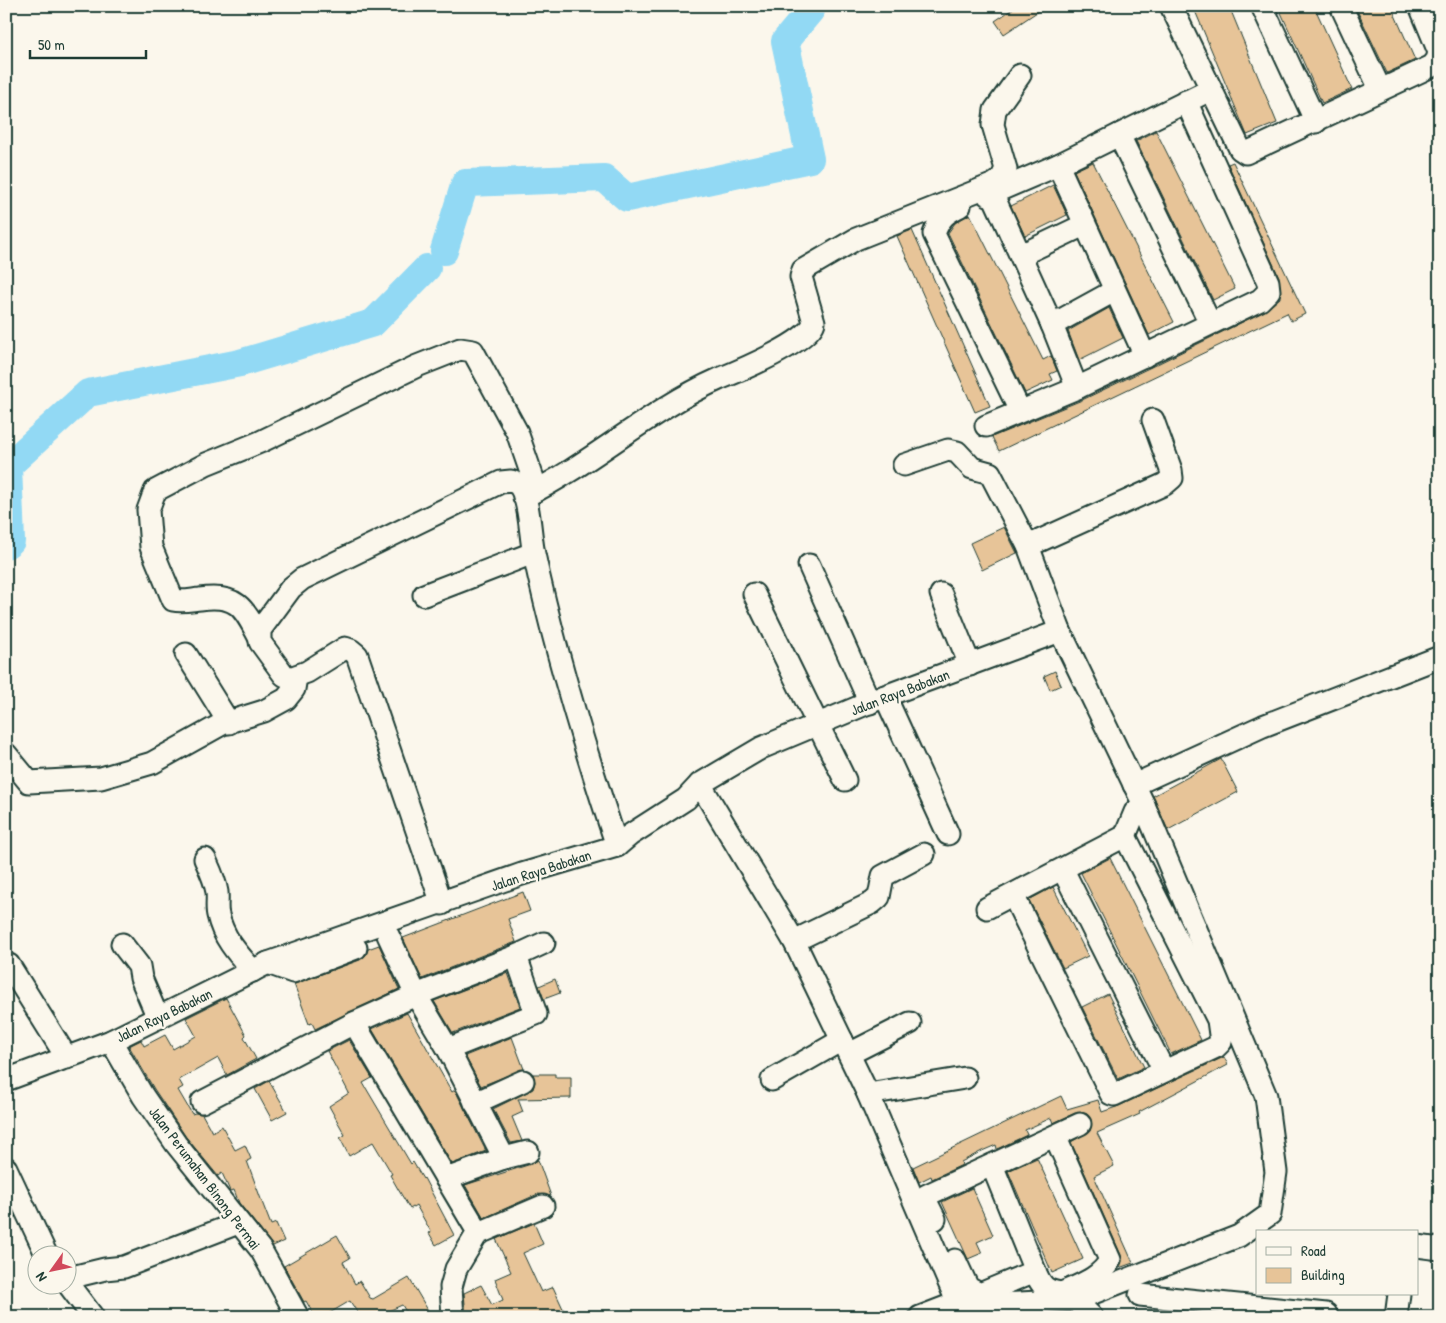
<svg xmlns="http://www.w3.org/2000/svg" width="1446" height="1323" font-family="'Patrick Hand',sans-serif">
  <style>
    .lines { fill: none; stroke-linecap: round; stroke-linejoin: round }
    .river { stroke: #92d9f4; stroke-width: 28 }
    .building { fill: #e7c498; stroke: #1f3d34 }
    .minor-casing { stroke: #1f3d34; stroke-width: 25 }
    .minor { stroke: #fbf7ec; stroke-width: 21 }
    .labels { text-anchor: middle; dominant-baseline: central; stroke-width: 4.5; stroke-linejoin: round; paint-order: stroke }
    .street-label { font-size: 15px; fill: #1f3d34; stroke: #fbf7ec }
  </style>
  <rect width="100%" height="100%" fill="#fbf7ec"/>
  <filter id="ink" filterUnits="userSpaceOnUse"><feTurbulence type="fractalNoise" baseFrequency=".02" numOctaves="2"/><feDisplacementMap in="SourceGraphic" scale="10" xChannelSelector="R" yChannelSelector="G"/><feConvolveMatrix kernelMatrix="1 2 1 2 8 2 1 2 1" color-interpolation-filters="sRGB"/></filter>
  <g filter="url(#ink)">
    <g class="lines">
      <!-- river -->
      <g class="river">
        <path d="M444 251 465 183 604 178 627 198 810 159 785 41 811 10 809 6"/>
        <path d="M6 545 11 541 8 466 88 393 240 363 373 323 427 268"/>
      </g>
    </g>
    <!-- building -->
    <g class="building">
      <path d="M1017 6H1046L1004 34 995 21Z"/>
      <path d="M1193 6H1229L1277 123 1247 135Z"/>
      <path d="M1278 6H1314L1352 89 1322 103Z"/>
      <path d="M1355 6H1391L1415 60 1387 73Z"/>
      <path d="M1156 131 1235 289 1213 300 1136 141Z"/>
      <path d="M1093 162 1174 322 1149 335 1074 171Z"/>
      <path d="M1233 162 1305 314 1291 321 1287 313 999 451 992 437 1082 400 1151 367 1265 311 1280 298 1279 277 1228 164Z"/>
      <path d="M1053 185 1067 215 1025 236 1011 206Z"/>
      <path d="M970 214 1043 360 1051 356 1057 371 1050 374 1053 380 1025 393 948 233 955 223Z"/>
      <path d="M912 230 990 406 975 412 897 236Z"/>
      <path d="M1109 308 1123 338 1079 360 1068 331Z"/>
      <path d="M1004 527 1017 553 982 570 970 543Z"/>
      <path d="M1055 671 1061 685 1050 690 1044 676Z"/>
      <path d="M1221 759 1238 792 1168 830 1153 796Z"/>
      <path d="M1110 858 1201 1040 1171 1054 1081 873Z"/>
      <path d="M1053 887 1088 956 1063 968 1029 900Z"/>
      <path d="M523 892 530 911 508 919 516 942 422 979 403 938Z"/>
      <path d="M379 945 399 989 315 1029 312 1023 309 1024 294 984 360 960 366 955 368 949Z"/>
      <path d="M508 973 520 1007 453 1033 434 1001Z"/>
      <path d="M555 979 560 993 544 999 539 986Z"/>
      <path d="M1108 994 1144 1067 1118 1079 1082 1007Z"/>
      <path d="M226 998 246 1035 244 1037 256 1059 227 1075 218 1058 179 1080 183 1087 178 1090 192 1114 195 1113 202 1114 212 1132 222 1126 235 1150 245 1145 251 1159 247 1161 262 1202 271 1225 276 1223 284 1241 273 1246 239 1203 234 1190 230 1191 222 1173 218 1176 186 1137 154 1089 129 1046 141 1040 144 1046 165 1035 173 1049 196 1036 186 1018Z"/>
      <path d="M407 1013 452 1092 455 1090 486 1151 452 1164 372 1029Z"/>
      <path d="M512 1037 524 1069 481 1086 465 1056Z"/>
      <path d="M349 1040 372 1078 363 1083 411 1164 413 1162 423 1179 424 1178 454 1235 436 1245 429 1233 431 1232 416 1205 410 1209 398 1189 390 1175 392 1174 373 1142 349 1156 340 1138 345 1135 329 1106 349 1093 327 1051Z"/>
      <path d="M1224 1057 1228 1065 1139 1112 1140 1114 1097 1133 1114 1166 1094 1176 1133 1263 1119 1268 1122 1261 1121 1255 1071 1142 1090 1131 1091 1119 1087 1114 1075 1113 1053 1123 1051 1118 1025 1130 1027 1135 997 1149 996 1145 982 1151 961 1162 962 1165 932 1179 931 1176 919 1182 913 1167 1061 1096 1067 1109 1098 1100 1102 1112 1119 1106Z"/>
      <path d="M533 1074H555V1077H571V1098L518 1099 523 1112 512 1117 522 1141 511 1143 493 1109 533 1089 535 1082Z"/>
      <path d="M269 1081 287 1112 272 1120 255 1089Z"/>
      <path d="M1037 1158 1083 1259 1052 1273 1008 1171Z"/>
      <path d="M538 1160 551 1196 538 1194 484 1218 465 1185 531 1164Z"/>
      <path d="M972 1188 993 1235 977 1242 982 1253 968 1259 942 1202Z"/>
      <path d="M534 1223 543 1244 523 1253 541 1292 553 1287 565 1313 557 1317H466L464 1293 481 1285 492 1305 503 1300 495 1279 511 1272 496 1239Z"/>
      <path d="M337 1235 350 1258 343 1262 355 1284 360 1281 370 1298 373 1299 409 1278 432 1317H409L402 1305 375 1317H360L350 1301 323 1317H315L306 1301 304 1302 284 1266Z"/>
    </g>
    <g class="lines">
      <defs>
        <g id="minor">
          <path d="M1171 6 1240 149 1246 153 1432 66 1437 60 1439 52 1420 6"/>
          <path d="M1262 6 1316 122"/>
          <path d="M1341 6 1380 89"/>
          <path d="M1119 135 1210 323"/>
          <path d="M1058 165 1145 356"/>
          <path d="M992 193 1052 325 1077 388"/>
          <path d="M988 195 1058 165 1210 90"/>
          <path d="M960 206C946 212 939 219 934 234L1020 411"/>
          <path d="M1021 255 1084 225"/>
          <path d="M1052 325 1114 291"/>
          <path d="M986 426 1077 388 1260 300 1269 291 1268 282 1186 101"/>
          <path d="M904 465 948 450 957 452 972 468 990 473 1028 546 1060 631 1144 805 1266 1096 1276 1172 1270 1214 1239 1236 1075 1300"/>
          <path d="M524 497C593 463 649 410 719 379 739 371 811 341 814 322L801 277 803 270 856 239 994 184 1001 179 1006 169 993 125 995 110 1020 75"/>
          <path d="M1028 546 1165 484 1172 478 1171 470 1153 420"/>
          <path d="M809 565 870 703"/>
          <path d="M754 594 845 780"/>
          <path d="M941 594 970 665"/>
          <path d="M424 595 533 553"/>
          <path d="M259 637C243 606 236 594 200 599 190 600 182 602 173 600L151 547 148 510 155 491 206 464 260 442 417 366 460 349 473 351 517 432 537 490"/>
          <path d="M186 654 229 723"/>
          <path d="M885 696 948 834"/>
          <path d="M6 754 29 782 101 778 152 763 222 724 264 711 286 699 294 689 296 677"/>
          <path d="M700 784 794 941 868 1094 953 1292 957 1307"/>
          <path d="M1134 785 1263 726 1440 657"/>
          <path d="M205 859C210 870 215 880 217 892 218 900 216 908 218 915 223 938 238 954 253 971"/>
          <path d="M1063 870 1164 1071"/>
          <path d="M1013 895 1111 1094 1114 1095 1216 1047 1221 1042 1218 1020 1125 836"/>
          <path d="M442 904 357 655 351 650 345 648 307 672 290 678 284 675 260 642V630L291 588 302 579 501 482 511 481C514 482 518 484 520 487 530 500 530 537 534 554 555 653 585 750 617 846"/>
          <path d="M987 908 1125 836 1135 812 1144 805"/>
          <path d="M388 935 416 995 448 1049 504 1158"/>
          <path d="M794 941 872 903 879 897 883 876 924 854"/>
          <path d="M122 944 139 966 141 978 158 1018"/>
          <path d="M516 956 544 943"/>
          <path d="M268 963 293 972 356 948"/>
          <path d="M9 965 67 1058"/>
          <path d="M111 1041 143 1096 176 1144 261 1250 298 1317"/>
          <path d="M448 1049 536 1014 516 956 416 995 354 1023 475 1227 477 1234 456 1269 451 1287 453 1317"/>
          <path d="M849 1054 910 1023"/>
          <path d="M6 1080 111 1041 268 963 522 874 617 846 630 835 686 799 700 784 761 748 885 696 1060 631"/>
          <path d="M772 1080 842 1040"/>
          <path d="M868 1094 965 1078"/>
          <path d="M202 1102 354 1023"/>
          <path d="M475 1103 523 1081"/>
          <path d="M992 1165 1035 1271"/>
          <path d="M6 1168 47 1256"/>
          <path d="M446 1179 504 1158 528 1152"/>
          <path d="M935 1219 926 1201 927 1195 1080 1124"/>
          <path d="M477 1234 543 1206"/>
          <path d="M1417 1246 1440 1249"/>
          <path d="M955 1260 968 1288 980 1294 1035 1271C1041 1286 1045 1291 1062 1293 1079 1285 1101 1278 1110 1260L1055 1136"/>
          <path d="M68 1278 105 1269 124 1267 238 1223"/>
          <path d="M68 1284 93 1317"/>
          <path d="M1140 1295 1326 1314"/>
          <path d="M920 1317 946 1307 1075 1300 1092 1317"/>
          <path d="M1396 1317 1399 1294"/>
        </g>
      </defs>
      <!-- minor casing -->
      <use href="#minor" class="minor-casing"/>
      <!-- minor -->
      <use href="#minor" class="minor"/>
    </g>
  </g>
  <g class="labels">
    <!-- street labels -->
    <g class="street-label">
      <text transform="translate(900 692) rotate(-21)">Jalan Raya Babakan</text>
      <text transform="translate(541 870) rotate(-18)">Jalan Raya Babakan</text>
      <text transform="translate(164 1015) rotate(-26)">Jalan Raya Babakan</text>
      <text transform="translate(205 1178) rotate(53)">Jalan Perumahan Binong Permai</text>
    </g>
  </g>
  <!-- margin -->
  <rect width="1446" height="1323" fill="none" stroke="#fbf7ec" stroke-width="25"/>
  <rect x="12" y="12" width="1421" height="1298" fill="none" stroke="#1f3d34" stroke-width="2" filter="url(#ink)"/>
  <!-- legend -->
  <rect x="1256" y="1230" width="162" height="65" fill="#fbf7ec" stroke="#a3ada2"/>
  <rect x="1266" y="1247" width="25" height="8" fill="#fbf7ec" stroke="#a3ada2"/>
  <text x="1301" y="1256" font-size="15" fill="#1f3d34">Road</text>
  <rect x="1266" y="1268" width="25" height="15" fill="#e7c498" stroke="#a3ada2"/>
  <text x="1301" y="1280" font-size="15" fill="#1f3d34">Building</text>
  <!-- north arrow -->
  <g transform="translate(52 1270) rotate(237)"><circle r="24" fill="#fbf7ec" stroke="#a3ada2"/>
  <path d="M0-4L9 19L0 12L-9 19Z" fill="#d1495b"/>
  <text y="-8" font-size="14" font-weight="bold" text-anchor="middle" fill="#1f3d34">N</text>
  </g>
  <!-- scale -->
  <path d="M30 50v8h116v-8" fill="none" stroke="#1f3d34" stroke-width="2.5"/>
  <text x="38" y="50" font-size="15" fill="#1f3d34" stroke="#fbf7ec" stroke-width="4" paint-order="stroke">50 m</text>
</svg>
